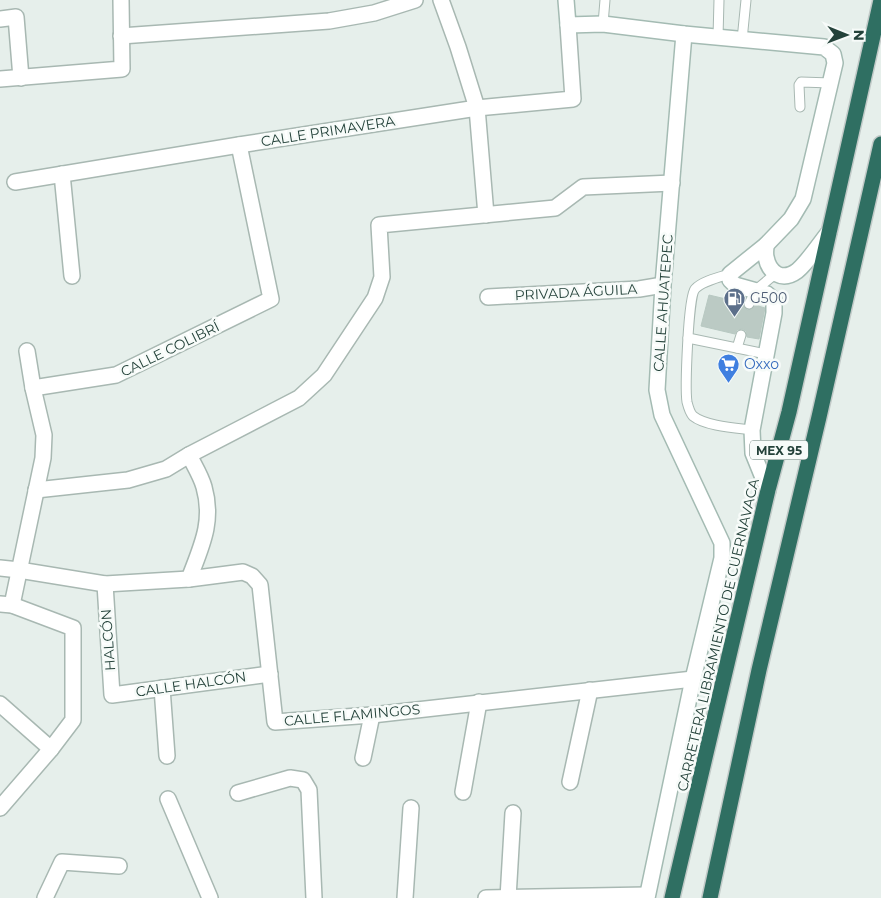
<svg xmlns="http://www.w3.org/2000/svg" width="881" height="898" font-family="Montserrat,sans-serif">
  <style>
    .building { fill: #bbcac4; stroke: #b8c9c2 }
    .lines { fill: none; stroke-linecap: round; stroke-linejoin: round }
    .lane-casing { stroke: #a8b8b2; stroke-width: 11 }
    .street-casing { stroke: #a8b8b2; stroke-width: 18 }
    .secondary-casing { stroke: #a4bbb3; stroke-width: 18 }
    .highway-casing { stroke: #c2cac8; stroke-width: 18 }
    .lane { stroke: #fff; stroke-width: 9 }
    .street { stroke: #fff; stroke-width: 15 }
    .secondary { stroke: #fff; stroke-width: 15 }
    .highway { stroke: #2f6f62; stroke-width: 15 }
    .labels { text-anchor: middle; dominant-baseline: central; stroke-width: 5; stroke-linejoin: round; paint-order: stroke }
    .shield { fill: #f7fbf9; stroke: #637a73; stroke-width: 1 }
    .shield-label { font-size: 12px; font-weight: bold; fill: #24423a }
    .street-label { font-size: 14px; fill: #24423a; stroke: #f7fbf9 }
    .service-label { font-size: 14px; fill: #4e5e75; stroke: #f7fbf9; text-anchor: start }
    .shop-label { font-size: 14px; fill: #366cbe; stroke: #f7fbf9; text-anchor: start }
  </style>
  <rect width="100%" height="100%" fill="#e6efeb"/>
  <!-- building -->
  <path class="building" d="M709 295 743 303 744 307 747 310 752 309 755 305 765 308 759 339 747 337 746 331 742 329 737 330 735 334 701 326Z"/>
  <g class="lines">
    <defs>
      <g id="lane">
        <path d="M603 24 605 0"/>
        <path d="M718 37 719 0"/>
        <path d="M742 40 746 0"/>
        <path d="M800 107 799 85 801 82 831 83"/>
        <path d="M730 274C720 277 702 281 695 289 688 297 685 389 687 402 688 406 690 413 693 416 705 426 736 428 752 430"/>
        <path d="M749 304 756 290 775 274"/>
        <path d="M688 338 766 354"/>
        <path d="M737 348 741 335"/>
      </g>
      <g id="street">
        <path d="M441 0 458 47 477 108 486 215"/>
        <path d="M0 19 16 17 21 78"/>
        <path d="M121 36 329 21 374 13 415 0"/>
        <path d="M0 79 122 69 121 0"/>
        <path d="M62 174 72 276"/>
        <path d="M15 182 239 145 477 108 573 99 568 25"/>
        <path d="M488 297 639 289 663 285"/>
        <path d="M33 388 116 375 271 299 239 145"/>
        <path d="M36 490 128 480 166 469 189 455 299 398 324 375 375 298 382 277 379 225 555 208 583 187 672 183"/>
        <path d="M0 568 19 570 105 584 189 579 243 572 252 576 260 585 275 722 372 715 693 679"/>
        <path d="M189 579C201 547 214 522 204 487 201 476 194 465 189 455"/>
        <path d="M105 584 112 695 270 674"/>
        <path d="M0 604 12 605 73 628V720L51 749 0 808"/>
        <path d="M12 605 43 458 44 435 33 388 27 351"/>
        <path d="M162 688 167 756"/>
        <path d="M0 704 51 749"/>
        <path d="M363 758 372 715"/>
        <path d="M570 782 590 690"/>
        <path d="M463 792 479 702"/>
        <path d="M238 793 290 778 303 780 309 790 314 898"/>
        <path d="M168 799 210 898"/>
        <path d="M45 898 62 862 119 866"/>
        <path d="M405 898 411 808"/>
        <path d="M486 898 647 895"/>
        <path d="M508 898 513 813"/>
      </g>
      <g id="secondary">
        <path d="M566 0 568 25 603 24 684 34 824 47 833 54 835 63 803 199 791 219 766 245 730 274V280L735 285 767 294 774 300V313L752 430 753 453 768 490"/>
        <path d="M766 245C766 249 765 253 766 257 769 273 782 282 797 271 807 263 821 242 829 232"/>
        <path d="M647 898 693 679 722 558V543L662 415 657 390 663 285 684 34"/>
      </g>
      <g id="highway">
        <path d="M672 898 768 490 789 412 881 0"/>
        <path d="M710 898 759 670 819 417 881 144"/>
      </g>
    </defs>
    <!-- lane casing -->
    <use href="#lane" class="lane-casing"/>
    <!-- street casing -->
    <use href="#street" class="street-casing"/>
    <!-- secondary casing -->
    <use href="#secondary" class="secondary-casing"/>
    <!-- highway casing -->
    <use href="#highway" class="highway-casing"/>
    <!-- lane -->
    <use href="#lane" class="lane"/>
    <!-- street -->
    <use href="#street" class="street"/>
    <!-- secondary -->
    <use href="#secondary" class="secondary"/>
    <!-- highway -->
    <use href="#highway" class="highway"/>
  </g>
  <!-- icons -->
  <defs>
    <symbol id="fuel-pin" viewBox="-11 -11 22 30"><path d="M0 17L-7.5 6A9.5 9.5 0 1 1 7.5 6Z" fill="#5c6f8a" stroke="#f7fbf9"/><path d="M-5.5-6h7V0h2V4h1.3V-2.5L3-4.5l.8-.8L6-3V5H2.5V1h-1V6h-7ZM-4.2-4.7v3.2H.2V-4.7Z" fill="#fff"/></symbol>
    <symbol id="supermarket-pin" viewBox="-11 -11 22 30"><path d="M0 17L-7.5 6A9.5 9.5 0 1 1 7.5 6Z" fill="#3f7fe0" stroke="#f7fbf9"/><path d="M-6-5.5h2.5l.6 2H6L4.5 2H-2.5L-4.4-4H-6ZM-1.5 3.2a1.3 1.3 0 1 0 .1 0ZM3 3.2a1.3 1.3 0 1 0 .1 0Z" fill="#fff"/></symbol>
  </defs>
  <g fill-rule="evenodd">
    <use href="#fuel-pin" x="722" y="286" width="25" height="34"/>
    <use href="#supermarket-pin" x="716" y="352" width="25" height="34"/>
  </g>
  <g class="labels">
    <!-- shield labels -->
    <rect class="shield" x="750" y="440.5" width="58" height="19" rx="4"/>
    <g class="shield-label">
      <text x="779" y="450">MEX 95</text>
    </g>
    <!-- street labels -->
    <g class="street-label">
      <text transform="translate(328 131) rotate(-9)">CALLE PRIMAVERA</text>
      <text transform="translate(576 292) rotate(-3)">PRIVADA ÁGUILA</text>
      <text transform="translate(663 303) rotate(-86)">CALLE AHUATEPEC</text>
      <text transform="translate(170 349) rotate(-26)">CALLE COLIBRÍ</text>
      <text transform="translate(718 635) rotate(-77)">CARRETERA LIBRAMIENTO DE CUERNAVACA</text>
      <text transform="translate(108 640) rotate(-94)">HALCÓN</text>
      <text transform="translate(191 684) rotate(-8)">CALLE HALCÓN</text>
      <text transform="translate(352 715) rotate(-5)">CALLE FLAMINGOS</text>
    </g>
    <!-- service labels -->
    <g class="service-label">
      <text x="750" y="298">G500</text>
    </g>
    <!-- shop labels -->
    <g class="shop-label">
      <text x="744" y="364">Oxxo</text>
    </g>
  </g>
  <!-- north arrow -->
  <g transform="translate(846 35) rotate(91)" stroke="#f7fbf9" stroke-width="4" paint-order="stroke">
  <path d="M0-4L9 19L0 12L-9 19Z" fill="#24423a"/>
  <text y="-8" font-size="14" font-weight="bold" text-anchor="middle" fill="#24423a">N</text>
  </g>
</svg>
